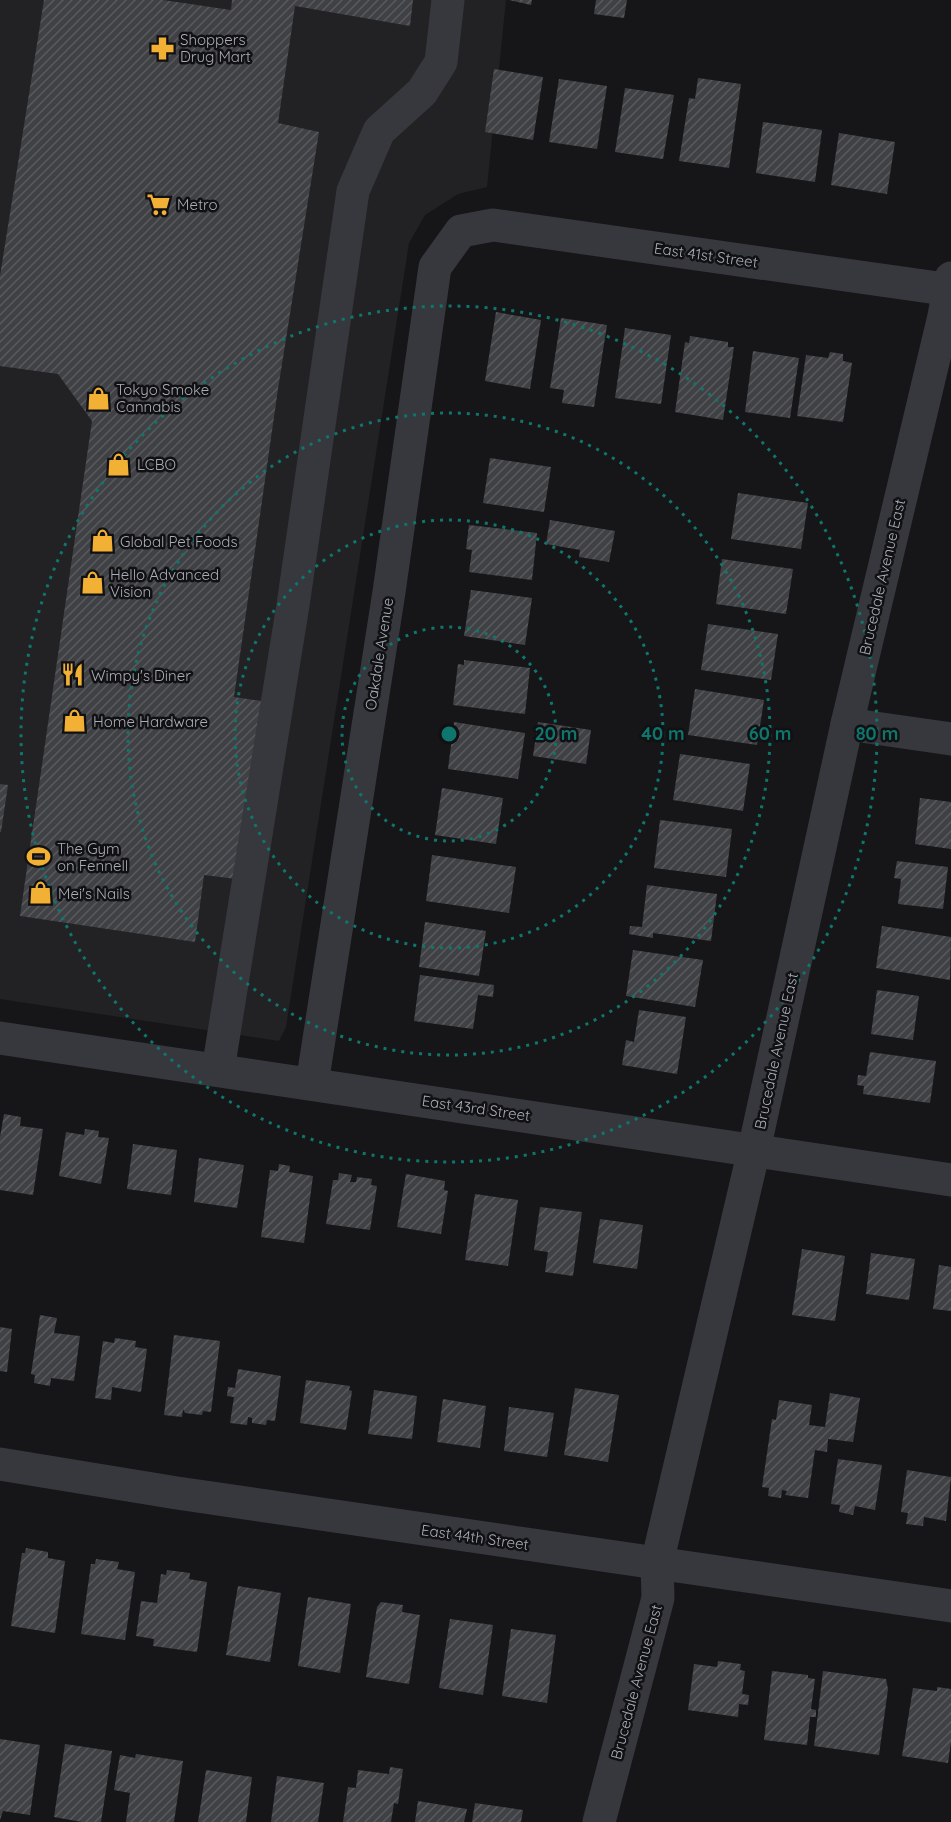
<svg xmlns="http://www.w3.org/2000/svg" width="951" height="1822" font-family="Quicksand,sans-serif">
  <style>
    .built { fill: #222225 }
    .building { fill: url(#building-hatch) }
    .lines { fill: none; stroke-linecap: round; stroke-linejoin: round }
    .minor { stroke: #37383d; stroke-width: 33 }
    .ring { fill: none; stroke: #0f766e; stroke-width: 3; stroke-dasharray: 3 6 }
    .labels { text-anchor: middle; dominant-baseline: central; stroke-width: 5; stroke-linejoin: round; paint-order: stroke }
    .poi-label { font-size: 15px; fill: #a8adb8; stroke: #111113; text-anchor: start }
    .street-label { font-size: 15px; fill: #a8adb8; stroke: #111113 }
    .centre { fill: #0f766e; stroke: #111113; stroke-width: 3 }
    .ring-label { font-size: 18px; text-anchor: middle; font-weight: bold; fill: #0f766e; stroke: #111113; stroke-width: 5; stroke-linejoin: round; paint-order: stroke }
  </style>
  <defs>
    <pattern id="building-hatch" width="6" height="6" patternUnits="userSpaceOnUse" patternTransform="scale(1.5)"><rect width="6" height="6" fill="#404145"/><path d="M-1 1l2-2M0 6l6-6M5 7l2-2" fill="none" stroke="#595a5e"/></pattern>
  </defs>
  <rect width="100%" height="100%" fill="#161618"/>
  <!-- built -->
  <path class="built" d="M0 0H506L487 187 458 194 425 215 409 243 286 1027 279 1041 0 999Z"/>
  <!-- building -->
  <g class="building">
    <path d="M44 0H163L231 10 232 0H413L410 26 295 6 278 123 319 132 278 389 234 697 262 701 236 879 204 875 195 942 20 916 92 421 58 374 0 366V276Z"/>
    <path d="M509 0H532L531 5Z"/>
    <path d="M596 0H627L624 18 594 14Z"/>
    <path d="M494 69 543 77 533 140 485 132Z"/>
    <path d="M698 78 741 84 729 168 679 161 689 98 695 99Z"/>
    <path d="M559 79 607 86 597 149 549 142Z"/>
    <path d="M625 88 674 95 663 159 615 152Z"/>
    <path d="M763 122 822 130 815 182 756 173Z"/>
    <path d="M839 133 895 142 887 194 831 185Z"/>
    <path d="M496 312 541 320 530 389 485 381Z"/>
    <path d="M561 318 607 325 594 407 562 403 564 390 550 388Z"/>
    <path d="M625 328 671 335 661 404 615 398Z"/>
    <path d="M690 336 728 342V347H734L723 420 675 412 685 342 689 343Z"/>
    <path d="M753 351 799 358 790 418 745 412Z"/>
    <path d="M830 352 843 354V361L852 363 843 422 797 416 806 355 828 358Z"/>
    <path d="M490 458 551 467 544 512 483 503Z"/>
    <path d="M738 493 808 503 801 549 731 539Z"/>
    <path d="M550 520 615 531 609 562 579 557 580 550 546 544Z"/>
    <path d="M469 525 537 533 532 580 469 572 472 550 466 549Z"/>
    <path d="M722 559 793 569 786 614 716 604Z"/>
    <path d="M471 590 532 598 525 645 464 636Z"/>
    <path d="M708 624 778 634 771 680 701 670Z"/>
    <path d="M464 660 530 668 525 714 453 705 458 664 464 665Z"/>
    <path d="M695 689 764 700 757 745 688 735Z"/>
    <path d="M454 722 525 733 518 779 448 769Z"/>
    <path d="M538 722 591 730 586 764 533 756Z"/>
    <path d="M680 754 750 764 743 811 673 800Z"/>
    <path d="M0 784 8 785 1 832H0Z"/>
    <path d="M442 788 503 798 496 844 435 835Z"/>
    <path d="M920 798 951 802V849L915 844Z"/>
    <path d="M660 820 732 829 726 877 654 868Z"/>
    <path d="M432 855 516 867 509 913 426 901Z"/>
    <path d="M897 861 948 867 943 909 898 904 901 879 894 878Z"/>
    <path d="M647 885 717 894 711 941 653 933V938L629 934 630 926 642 927Z"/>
    <path d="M425 922 486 931 479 976 419 967Z"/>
    <path d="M882 926 951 937 950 980 876 968Z"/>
    <path d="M633 950 703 960 695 1007 626 996Z"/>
    <path d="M420 975 494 985 493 997 478 995 473 1029 414 1021Z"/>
    <path d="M877 990 919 996 913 1040 871 1034Z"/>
    <path d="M639 1010 686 1017 677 1074 622 1065 626 1040 634 1042Z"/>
    <path d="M870 1052 936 1061 930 1103 863 1094 864 1086 857 1085 858 1075 866 1076Z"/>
    <path d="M4 1114 21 1117 20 1126 43 1129 33 1195 0 1190V1137Z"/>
    <path d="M85 1129 99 1131 98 1137 109 1138 101 1184 59 1176 66 1132 84 1135Z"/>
    <path d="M133 1144 177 1150 171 1195 127 1189Z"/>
    <path d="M199 1158 244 1165 237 1208 194 1202Z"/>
    <path d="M279 1164 290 1166 289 1172 313 1176 304 1243 261 1237 270 1170 278 1171Z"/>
    <path d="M339 1173 352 1175 350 1182H356L357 1177 372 1179 371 1185 377 1186 370 1230 326 1224 333 1180H338Z"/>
    <path d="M406 1174 445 1181 444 1190 448 1191 441 1234 397 1227Z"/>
    <path d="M475 1194 518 1200 508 1266 465 1260Z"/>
    <path d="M540 1207 582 1212 573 1276 545 1272 548 1252 534 1250Z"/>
    <path d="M600 1219 643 1225 637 1269 593 1263Z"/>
    <path d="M802 1249 845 1256 835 1321 792 1315Z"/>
    <path d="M871 1253 915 1259 909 1300 866 1294Z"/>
    <path d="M939 1265 951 1267V1311L933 1309Z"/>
    <path d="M40 1315 57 1318 54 1333 80 1336 74 1381 51 1378 50 1386 34 1383 35 1375 31 1374Z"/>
    <path d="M0 1327 12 1329 7 1372 0 1371Z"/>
    <path d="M174 1335 220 1341 211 1412 203 1411 202 1415 185 1413 183 1409 182 1417 164 1415Z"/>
    <path d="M115 1338 136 1341 135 1347 147 1349 141 1392 112 1387 111 1400 95 1398 103 1341 114 1343Z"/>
    <path d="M238 1369 281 1376 275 1421 267 1420 266 1425 252 1423V1418L248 1417 247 1425 230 1423 234 1397 227 1396 228 1387 235 1388Z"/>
    <path d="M306 1380 350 1386 349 1390 352 1391 346 1430 300 1423Z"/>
    <path d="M575 1388 619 1395 608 1462 564 1455Z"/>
    <path d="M374 1390 417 1396 412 1439 368 1434Z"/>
    <path d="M830 1393 860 1398 853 1442 828 1439 827 1452 815 1450 808 1498 785 1495 787 1491 782 1490 781 1498 768 1496 769 1488 762 1487 772 1419 776 1420 779 1400 812 1405 809 1425 825 1427Z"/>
    <path d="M443 1399 486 1406 480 1448 437 1442Z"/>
    <path d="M509 1407 554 1413 547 1457 504 1451Z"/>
    <path d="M838 1459 882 1465 875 1510 855 1506 853 1515 839 1512 840 1505 831 1504Z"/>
    <path d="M907 1470 951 1477 946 1521 924 1517 923 1526 906 1524 908 1513 901 1512Z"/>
    <path d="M26 1548 48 1552V1558L65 1561 55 1633 11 1626 22 1553H25Z"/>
    <path d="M96 1559 119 1562 117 1569 135 1572 125 1640 81 1634 91 1564H95Z"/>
    <path d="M167 1570 190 1573 189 1579 207 1582 197 1652 153 1646 154 1639 136 1636 141 1601 157 1603 161 1574 166 1575Z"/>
    <path d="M238 1586 281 1593 270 1662 226 1655Z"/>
    <path d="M308 1597 351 1604 340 1673 298 1666Z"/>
    <path d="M381 1602 403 1605 402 1612 420 1615 409 1684 366 1677 377 1607Z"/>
    <path d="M450 1619 493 1625 483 1695 439 1688Z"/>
    <path d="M511 1629 556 1635 547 1703 502 1696Z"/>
    <path d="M718 1661 741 1664 740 1670 745 1671 742 1694 749 1695 748 1705 739 1704 738 1717 688 1710 694 1664 717 1667Z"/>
    <path d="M772 1671 808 1675V1678L815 1679 811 1709 816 1710V1717H810L807 1745 764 1740Z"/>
    <path d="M823 1671 886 1679 888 1689 879 1755 814 1746Z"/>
    <path d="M937 1687 951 1689V1742L948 1763 902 1756 913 1688 937 1691Z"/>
    <path d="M0 1739 40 1745 30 1815 3 1811 0 1820Z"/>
    <path d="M65 1744 112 1751 101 1822H82L54 1817Z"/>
    <path d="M136 1754 183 1761 174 1822H126L130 1793 114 1790 120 1755 135 1758Z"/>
    <path d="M390 1767 403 1769 398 1804 394 1803 391 1822H343L348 1787 356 1788 358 1770 389 1774Z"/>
    <path d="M206 1770 252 1777 246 1822H198Z"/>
    <path d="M277 1776 324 1783 318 1822H271Z"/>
    <path d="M418 1801 467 1809 464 1822H415Z"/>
    <path d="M475 1803 523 1810 521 1822H472Z"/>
  </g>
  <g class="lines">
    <!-- minor -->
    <g class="minor">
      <path d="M847 724 951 739"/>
      <path d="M0 1038 951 1180"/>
      <path d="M218 1070 293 605 353 191 379 131 422 92 441 62 448 0"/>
      <path d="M312 1084 389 592 435 267 461 231 493 225 951 290"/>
      <path d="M0 1464 177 1493 951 1606"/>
      <path d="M599 1822 658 1598 657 1563 754 1150 847 724 944 316 951 278"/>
    </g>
  </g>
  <!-- distance rings -->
  <g class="ring">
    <circle cx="449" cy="734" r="107"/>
    <circle cx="449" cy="734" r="214"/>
    <circle cx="449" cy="734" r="321"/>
    <circle cx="449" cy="734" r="428"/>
  </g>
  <!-- icons -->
  <defs>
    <symbol id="pharmacy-bare" viewBox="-9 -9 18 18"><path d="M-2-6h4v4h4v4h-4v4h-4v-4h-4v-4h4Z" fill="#f2b134" stroke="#111113" stroke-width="2.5" paint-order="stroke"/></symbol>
    <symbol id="supermarket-bare" viewBox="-9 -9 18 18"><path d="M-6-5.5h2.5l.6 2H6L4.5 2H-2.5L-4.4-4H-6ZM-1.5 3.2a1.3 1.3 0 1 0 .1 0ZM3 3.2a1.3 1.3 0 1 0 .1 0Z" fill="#f2b134" stroke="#111113" stroke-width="2.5" paint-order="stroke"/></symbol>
    <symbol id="shop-bare" viewBox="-9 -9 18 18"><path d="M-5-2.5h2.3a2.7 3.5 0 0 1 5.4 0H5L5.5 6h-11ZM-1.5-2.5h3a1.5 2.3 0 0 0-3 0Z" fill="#f2b134" stroke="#111113" stroke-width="2.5" paint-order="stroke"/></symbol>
    <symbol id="restaurant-bare" viewBox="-9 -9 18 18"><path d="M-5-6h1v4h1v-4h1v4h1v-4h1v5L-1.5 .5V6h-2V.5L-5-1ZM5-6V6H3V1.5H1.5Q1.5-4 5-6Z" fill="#f2b134" stroke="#111113" stroke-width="2.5" paint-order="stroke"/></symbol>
    <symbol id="stadium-bare" viewBox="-9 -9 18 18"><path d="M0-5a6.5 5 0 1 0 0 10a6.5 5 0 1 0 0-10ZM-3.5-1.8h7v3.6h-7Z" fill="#f2b134" stroke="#111113" stroke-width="2.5" paint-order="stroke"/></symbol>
  </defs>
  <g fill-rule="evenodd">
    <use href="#pharmacy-bare" x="146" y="32" width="33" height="33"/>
    <use href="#supermarket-bare" x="142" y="188" width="33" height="33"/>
    <use href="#shop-bare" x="82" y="382" width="33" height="33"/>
    <use href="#shop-bare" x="102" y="448" width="33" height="33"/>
    <use href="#shop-bare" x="86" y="524" width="33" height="33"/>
    <use href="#shop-bare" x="76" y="566" width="33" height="33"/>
    <use href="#restaurant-bare" x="56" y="658" width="33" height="33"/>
    <use href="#shop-bare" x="58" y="704" width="33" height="33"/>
    <use href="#stadium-bare" x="22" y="840" width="33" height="33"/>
    <use href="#shop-bare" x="24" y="876" width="33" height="33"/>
  </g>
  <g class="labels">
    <!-- poi labels -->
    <g class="poi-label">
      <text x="180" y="39">Shoppers<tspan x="180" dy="17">Drug Mart</tspan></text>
      <text x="177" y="204">Metro</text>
      <text x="116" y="389">Tokyo Smoke<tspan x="116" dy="17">Cannabis</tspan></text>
      <text x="137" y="464">LCBO</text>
      <text x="120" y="541">Global Pet Foods</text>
      <text x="110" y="574">Hello Advanced<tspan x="110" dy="17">Vision</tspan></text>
      <text x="91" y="675">Wimpy's Diner</text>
      <text x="93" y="721">Home Hardware</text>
      <text x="57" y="848">The Gym<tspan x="57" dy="17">on Fennell</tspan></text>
      <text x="58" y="893">Mei's Nails</text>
    </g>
    <!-- street labels -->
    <g class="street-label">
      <text transform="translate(706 255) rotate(8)">East 41st Street</text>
      <text transform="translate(882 577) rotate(-77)">Brucedale Avenue East</text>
      <text transform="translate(379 654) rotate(-81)">Oakdale Avenue</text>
      <text transform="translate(776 1051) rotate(-78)">Brucedale Avenue East</text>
      <text transform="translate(476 1108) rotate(8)">East 43rd Street</text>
      <text transform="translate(475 1537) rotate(8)">East 44th Street</text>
      <text transform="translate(636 1682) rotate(-75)">Brucedale Avenue East</text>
    </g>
  </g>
  <circle cx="449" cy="734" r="9" class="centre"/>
  <g class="ring-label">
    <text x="556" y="740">20 m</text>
    <text x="663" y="740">40 m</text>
    <text x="770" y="740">60 m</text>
    <text x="877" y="740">80 m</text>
  </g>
</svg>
